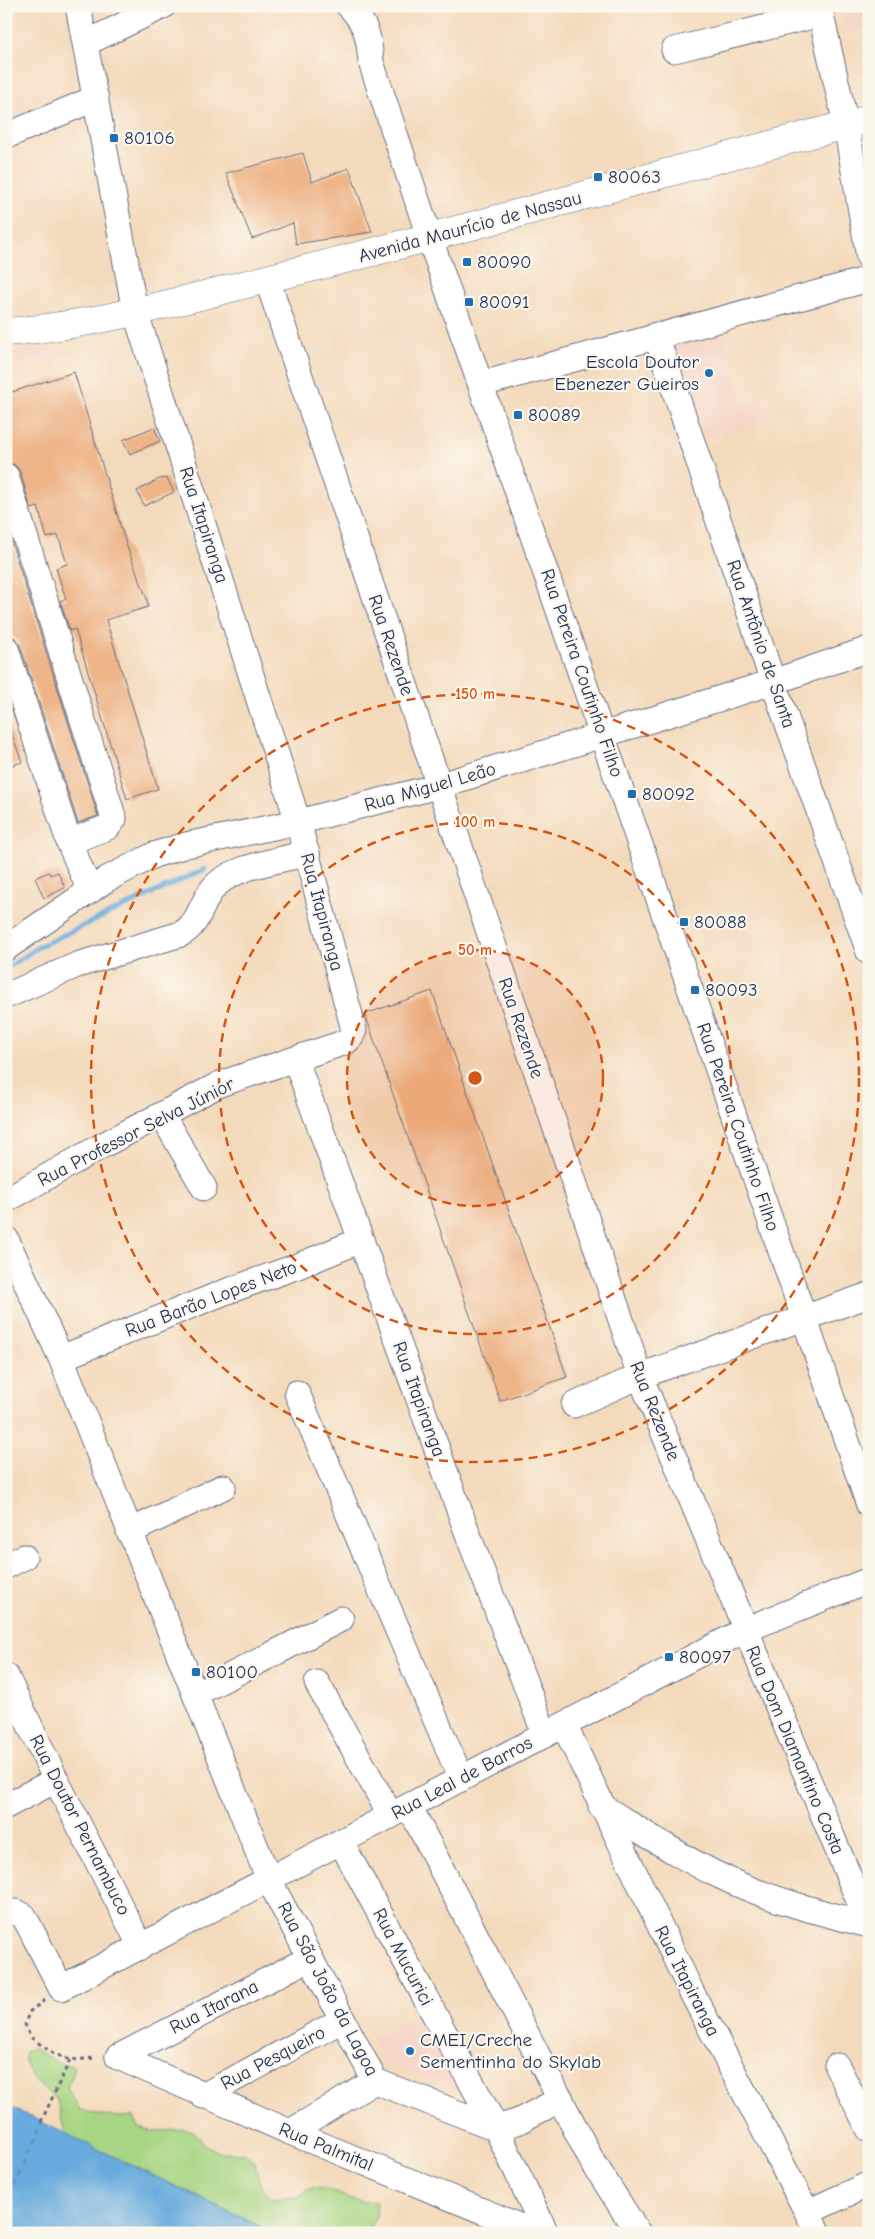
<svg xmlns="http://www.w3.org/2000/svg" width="875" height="2239" font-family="'Comic Neue',sans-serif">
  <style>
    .built { fill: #f6d2c4 }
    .green { fill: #a7d583; stroke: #618270 }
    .water { fill: #68aadd; stroke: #426c9e }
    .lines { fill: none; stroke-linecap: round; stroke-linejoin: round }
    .stream { stroke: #68aadd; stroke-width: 5 }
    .ferry { stroke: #365a8a; stroke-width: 1; stroke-dasharray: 6 5; stroke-linecap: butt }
    .building { fill: #eeb589 }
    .minor-casing { stroke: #676b7f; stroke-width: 27 }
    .major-casing { stroke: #676b7f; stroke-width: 29 }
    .path { stroke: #676b7f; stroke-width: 3; stroke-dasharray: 4 4; stroke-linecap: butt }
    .minor { stroke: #fff; stroke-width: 25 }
    .major { stroke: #fff; stroke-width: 28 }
    .ring { fill: none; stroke: #d45514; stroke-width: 2.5; stroke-dasharray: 9 6 }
    .poi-dot { fill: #1f6fb2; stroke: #fbf7ec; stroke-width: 2 }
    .labels { text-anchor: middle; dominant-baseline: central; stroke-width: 4.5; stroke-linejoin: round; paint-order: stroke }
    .poi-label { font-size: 19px; fill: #1b2f5e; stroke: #fbf7ec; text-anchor: start }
    .street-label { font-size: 19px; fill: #1b2f5e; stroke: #fbf7ec }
    .centre { fill: #d45514; stroke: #fbf7ec; stroke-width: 2.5 }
    .ring-label { font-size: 15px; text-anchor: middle; font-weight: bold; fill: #d45514; stroke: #fbf7ec; stroke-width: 4.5; stroke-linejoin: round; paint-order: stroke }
  </style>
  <rect width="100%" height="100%" fill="#fbf7ec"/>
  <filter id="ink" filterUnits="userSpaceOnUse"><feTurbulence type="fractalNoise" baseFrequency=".02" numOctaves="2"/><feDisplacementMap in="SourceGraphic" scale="10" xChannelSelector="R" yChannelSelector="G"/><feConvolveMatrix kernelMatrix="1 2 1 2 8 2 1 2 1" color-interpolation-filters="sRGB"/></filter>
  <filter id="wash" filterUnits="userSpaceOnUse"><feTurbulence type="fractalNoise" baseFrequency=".0096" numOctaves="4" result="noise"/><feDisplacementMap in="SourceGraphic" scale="20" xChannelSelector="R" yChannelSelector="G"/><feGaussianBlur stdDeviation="1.12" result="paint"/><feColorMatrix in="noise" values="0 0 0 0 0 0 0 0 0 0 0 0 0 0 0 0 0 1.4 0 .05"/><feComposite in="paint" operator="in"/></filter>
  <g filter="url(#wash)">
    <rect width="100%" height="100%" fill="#f4dabc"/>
    <!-- built -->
    <g class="built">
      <path d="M843 6H869V28L847 33Z"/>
      <path d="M723 332 743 404 763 398 765 406 768 405 771 418 705 440 675 347 677 344Z"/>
      <path d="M63 347 66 358 6 371V351Z"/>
      <path d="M421 2011 462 2089 457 2092 384 2063 371 2038Z"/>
    </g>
    <!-- green -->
    <path class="green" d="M33 2048 57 2062 73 2066 74 2072 67 2087 79 2109C97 2115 115 2119 133 2116L139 2127 154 2132 183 2129 194 2131 207 2147 220 2152 244 2153 255 2162 259 2182 271 2199 296 2197 311 2188 328 2189 348 2198 364 2202 377 2201 376 2218 370 2227V2233H275L65 2134 57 2099C40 2087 25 2075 24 2053Z"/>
    <!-- water -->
    <path class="water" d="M6 2105 254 2224 275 2233H6Z"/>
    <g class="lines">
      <!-- stream -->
      <path class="stream" d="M6 969 38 947 205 869"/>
      <!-- ferry -->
      <path class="ferry" d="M6 2194 41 2122"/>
    </g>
    <g id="blocks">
      <!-- building -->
      <g class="building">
        <path d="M303 153 312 182 349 168 372 232 296 244 293 223 252 239 226 173Z"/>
        <path d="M74 372 126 544 147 599 148 607 106 620 158 789 127 799 75 629 70 631 60 601 66 599 56 568 67 564 58 535 47 538 38 507 31 509 20 471 15 465 6 462V394Z"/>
        <path d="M154 427 160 441 130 454 123 440Z"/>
        <path d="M167 478 174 492 144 506 137 491 159 479Z"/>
        <path d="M6 525 98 816 78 823 20 645 15 638 6 635Z"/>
        <path d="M8 724 22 762 6 767V725Z"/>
        <path d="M49 872 50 875 58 872 65 888 44 898 35 878Z"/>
        <path d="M432 991 567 1377 500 1401 365 1014Z"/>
      </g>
    </g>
  </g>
  <g filter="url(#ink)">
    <use href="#blocks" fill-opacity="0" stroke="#676b7f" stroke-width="1"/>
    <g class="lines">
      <defs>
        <g id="minor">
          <path d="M349 6C367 25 369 37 371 62L430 239 869 1505"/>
          <path d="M819 6 846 125 869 257"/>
          <path d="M86 43 163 6"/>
          <path d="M674 50 821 14"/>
          <path d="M6 136 96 98"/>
          <path d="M267 279 640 1376 869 1925"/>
          <path d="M656 335 773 682 869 952"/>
          <path d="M482 384 869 279"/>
          <path d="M6 476 114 819 108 827 69 842"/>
          <path d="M6 649 69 842 90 891"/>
          <path d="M6 948 107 879 154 855 186 845 298 822 438 786 773 682 869 649"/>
          <path d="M6 996 77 965 181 934C198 925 201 905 211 891 228 866 280 861 307 853"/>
          <path d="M296 1061 470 1540 545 1735"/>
          <path d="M162 1115 204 1188"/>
          <path d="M6 1200 105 1144 220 1084 346 1042 351 1037 354 1030 298 822 135 311 78 6"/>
          <path d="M6 1239 61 1358 269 1880 375 2081 496 2128 517 2122 561 2099"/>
          <path d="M61 1358 225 1292 298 1266 361 1240"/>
          <path d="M297 1393 461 1779"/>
          <path d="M574 1405 640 1376 869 1295"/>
          <path d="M129 1532 223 1487"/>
          <path d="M6 1566 24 1557"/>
          <path d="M6 1676 56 1780 141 1947"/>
          <path d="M317 1683 391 1816"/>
          <path d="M195 1694 341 1619"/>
          <path d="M564 1725 692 1993 818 2233"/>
          <path d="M6 1806 56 1780"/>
          <path d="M409 1806 591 2159 638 2233"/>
          <path d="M601 1806C640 1830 678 1856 720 1876 767 1899 818 1912 869 1925"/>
          <path d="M341 1842 496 2128 546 2233"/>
          <path d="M6 1914 16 1912 24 1916 61 1988 745 1630 869 1580"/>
          <path d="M118 2057 290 2132 536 2233"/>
          <path d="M118 2057 310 1958"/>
          <path d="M837 2066 869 2129"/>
          <path d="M203 2096 342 2020"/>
          <path d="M290 2132 375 2081"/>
          <path d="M808 2212 869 2184"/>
        </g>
        <path id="major" d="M6 332C101 325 194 297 286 274 481 226 674 169 869 119"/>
      </defs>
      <!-- minor casing -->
      <use href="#minor" class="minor-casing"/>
      <!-- major casing -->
      <use href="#major" class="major-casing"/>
      <!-- path -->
      <g class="path">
        <path d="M45 2000 29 2012 25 2024 30 2037 53 2053 70 2060 97 2058"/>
        <path d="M41 2122 70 2060"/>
      </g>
      <!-- minor -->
      <use href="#minor" class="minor"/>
      <!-- major -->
      <use href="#major" class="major"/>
    </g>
  </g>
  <!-- distance rings -->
  <circle cx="475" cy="1078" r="128" fill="#d45514" fill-opacity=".12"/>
  <g class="ring">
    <circle cx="475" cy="1078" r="128"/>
    <circle cx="475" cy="1078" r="256"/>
    <circle cx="475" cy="1078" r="384"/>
  </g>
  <!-- markers -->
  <g class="poi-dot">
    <rect x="109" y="133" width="10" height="10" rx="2.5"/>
    <rect x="593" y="172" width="10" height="10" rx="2.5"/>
    <rect x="462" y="257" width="10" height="10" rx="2.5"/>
    <rect x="464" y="297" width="10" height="10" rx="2.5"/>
    <circle cx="709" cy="373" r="5"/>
    <rect x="513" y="410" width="10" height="10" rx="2.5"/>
    <rect x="627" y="789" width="10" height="10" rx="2.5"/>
    <rect x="679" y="917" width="10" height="10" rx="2.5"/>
    <rect x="690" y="985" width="10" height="10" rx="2.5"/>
    <rect x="664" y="1652" width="10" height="10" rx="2.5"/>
    <rect x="191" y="1667" width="10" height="10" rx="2.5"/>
    <circle cx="410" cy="2051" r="5"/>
  </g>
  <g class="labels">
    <!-- poi labels -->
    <g class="poi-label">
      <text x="124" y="138">80106</text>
      <text x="608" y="177">80063</text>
      <text x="477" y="262">80090</text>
      <text x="479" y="302">80091</text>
      <text x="699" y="362" text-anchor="end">Escola Doutor<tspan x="699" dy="22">Ebenezer Gueiros</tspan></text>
      <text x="528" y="415">80089</text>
      <text x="642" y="794">80092</text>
      <text x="694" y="922">80088</text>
      <text x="705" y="990">80093</text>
      <text x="679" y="1657">80097</text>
      <text x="206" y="1672">80100</text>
      <text x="420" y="2040">CMEI/Creche<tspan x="420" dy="22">Sementinha do Skylab</tspan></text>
    </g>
    <!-- street labels -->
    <g class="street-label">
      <text transform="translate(470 227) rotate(-15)">Avenida Maurício de Nassau</text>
      <text transform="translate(204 525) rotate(72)">Rua Itapiranga</text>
      <text transform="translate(761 644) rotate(71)">Rua Antônio de Santa</text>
      <text transform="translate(391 645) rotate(71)">Rua Rezende</text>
      <text transform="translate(582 673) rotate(71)">Rua Pereira Coutinho Filho</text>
      <text transform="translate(430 787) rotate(-16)">Rua Miguel Leão</text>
      <text transform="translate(322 912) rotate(75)">Rua Itapiranga</text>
      <text transform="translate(521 1028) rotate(71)">Rua Rezende</text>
      <text transform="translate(738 1127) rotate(71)">Rua Pereira Coutinho Filho</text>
      <text transform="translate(136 1132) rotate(-27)">Rua Professor Selva Júnior</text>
      <text transform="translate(211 1299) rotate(-21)">Rua Barão Lopes Neto</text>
      <text transform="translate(419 1399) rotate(70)">Rua Itapiranga</text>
      <text transform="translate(655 1411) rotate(68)">Rua Rezende</text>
      <text transform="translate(795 1750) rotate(67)">Rua Dom Diamantino Costa</text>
      <text transform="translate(462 1778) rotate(-28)">Rua Leal de Barros</text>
      <text transform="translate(80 1825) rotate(63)">Rua Doutor Pernambuco</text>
      <text transform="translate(403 1957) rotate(62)">Rua Mucurici</text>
      <text transform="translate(687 1981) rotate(63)">Rua Itapiranga</text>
      <text transform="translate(328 1989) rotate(62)">Rua São João da Lagoa</text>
      <text transform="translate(214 2007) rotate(-27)">Rua Itarana</text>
      <text transform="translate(273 2058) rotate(-28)">Rua Pesqueiro</text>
      <text transform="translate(326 2147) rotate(22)">Rua Palmital</text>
    </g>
  </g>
  <circle cx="475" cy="1078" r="8" class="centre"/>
  <g class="ring-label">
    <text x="475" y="699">150 m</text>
    <text x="475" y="827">100 m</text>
    <text x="475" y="955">50 m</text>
  </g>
  <!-- margin -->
  <rect width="875" height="2239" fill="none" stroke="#fbf7ec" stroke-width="25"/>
</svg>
